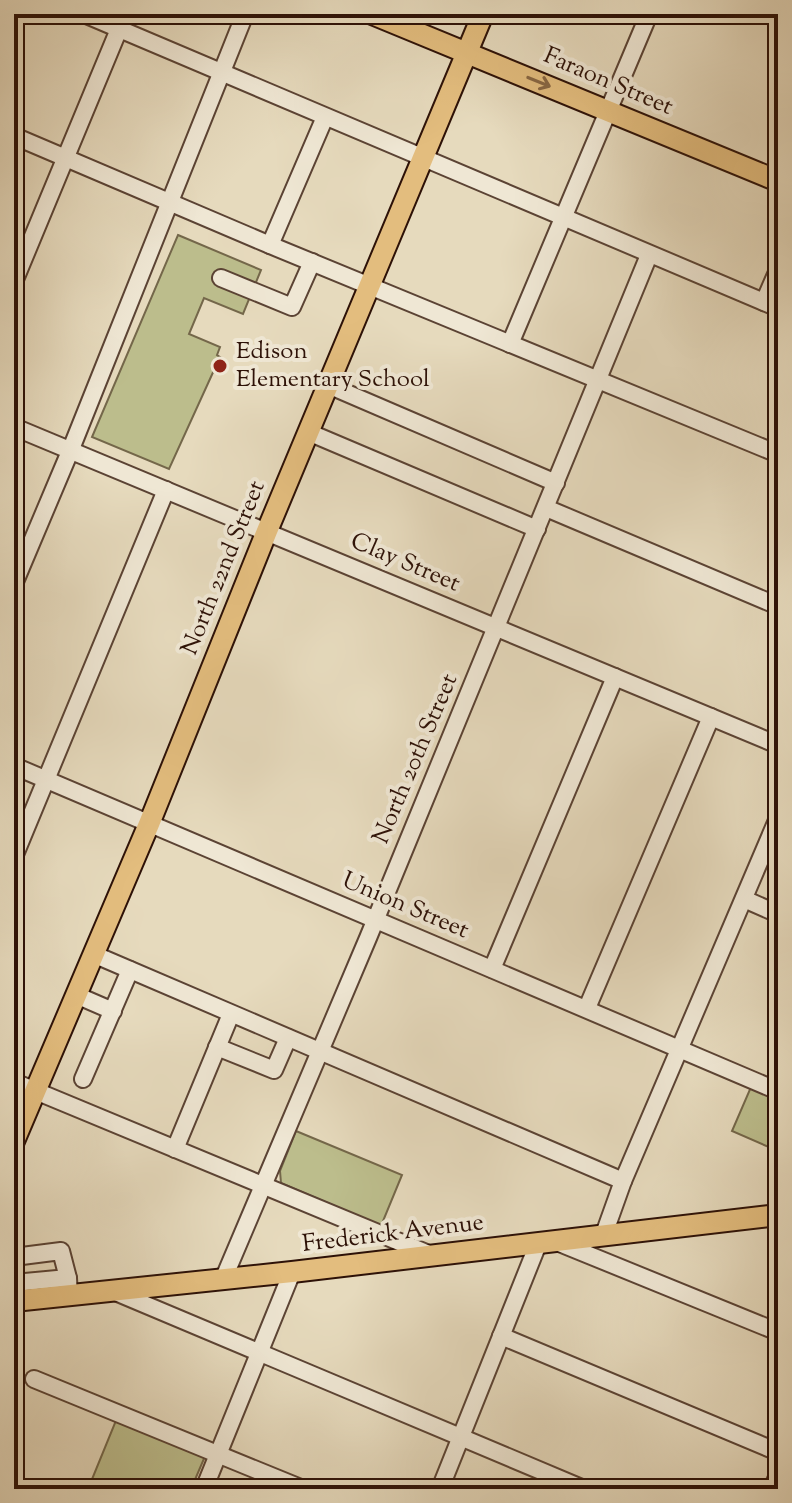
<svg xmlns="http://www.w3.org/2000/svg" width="792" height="1503" font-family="'Sorts Mill Goudy',serif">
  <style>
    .green { fill: #bcbd8c; stroke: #74674a; stroke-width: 2 }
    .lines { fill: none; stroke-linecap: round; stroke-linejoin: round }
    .minor-casing { stroke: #5b4334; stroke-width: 20 }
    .major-casing { stroke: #2d1107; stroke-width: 24 }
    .minor { stroke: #efe7d4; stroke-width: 16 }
    .major { stroke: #e3bd7e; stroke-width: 20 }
    .oneway { stroke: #886742 }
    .poi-dot { fill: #8f2418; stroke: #efe7d4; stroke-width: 3 }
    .labels { text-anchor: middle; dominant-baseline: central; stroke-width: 8; stroke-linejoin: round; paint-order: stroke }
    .street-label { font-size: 24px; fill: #2d1107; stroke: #efe7d4 }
    .poi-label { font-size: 24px; fill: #2d1107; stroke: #efe7d4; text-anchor: start }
  </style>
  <rect width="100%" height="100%" fill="#e6dabd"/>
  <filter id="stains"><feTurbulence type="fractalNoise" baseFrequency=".0025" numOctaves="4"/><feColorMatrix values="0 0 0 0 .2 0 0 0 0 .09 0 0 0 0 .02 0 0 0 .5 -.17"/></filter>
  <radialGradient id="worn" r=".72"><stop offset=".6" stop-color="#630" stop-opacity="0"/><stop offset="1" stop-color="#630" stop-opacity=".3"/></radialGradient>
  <!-- green -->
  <g class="green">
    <path d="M178 235 261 270 243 314 204 298 189 334 220 347 217 355 220 357 169 469 92 437Z"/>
    <path d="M751 1087 778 1099V1151L732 1131Z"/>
    <path d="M296 1131 402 1175 381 1226 281 1183 280 1171Z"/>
    <path d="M117 1418 206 1454 191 1489H88Z"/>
  </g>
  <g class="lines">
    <defs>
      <g id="minor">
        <path d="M84 14 778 308"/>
        <path d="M14 136 270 245 778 454"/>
        <path d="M270 245 325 117"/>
        <path d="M221 278 292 307 312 262"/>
        <path d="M14 282 119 29"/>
        <path d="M764 302 778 270"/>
        <path d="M510 344 649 14"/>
        <path d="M328 385 556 483"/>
        <path d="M14 427 778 745"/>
        <path d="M308 432 537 529"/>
        <path d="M546 508 778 606"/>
        <path d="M14 584 71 449 245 14"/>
        <path d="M14 766 778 1091"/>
        <path d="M14 857 166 490"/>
        <path d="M744 899 778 914"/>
        <path d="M93 954 623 1181"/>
        <path d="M492 969 615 677"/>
        <path d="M76 995 113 1011"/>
        <path d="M587 1008 711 717"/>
        <path d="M217 1047 274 1070 288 1038"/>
        <path d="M83 1079 130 970"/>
        <path d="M14 1082 431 1255"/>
        <path d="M175 1149 231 1014"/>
        <path d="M603 1237 623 1181 778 818"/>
        <path d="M557 1242 778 1332"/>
        <path d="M14 1257 61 1251 68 1278 69 1296"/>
        <path d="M223 1280 368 938 649 255"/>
        <path d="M14 1283 68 1278"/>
        <path d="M113 1291 584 1489"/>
        <path d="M501 1336 778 1452"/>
        <path d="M34 1379 303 1489"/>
        <path d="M14 1489H15"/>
        <path d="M204 1489 292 1272"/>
        <path d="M440 1489 538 1244"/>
        <path d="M772 1489 778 1475"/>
      </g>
      <g id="major">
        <path d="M372 14 778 181"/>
        <path d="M14 1141 149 824 267 531 483 14"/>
        <path d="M14 1301 292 1272 778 1215"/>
      </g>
    </defs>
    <!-- minor casing -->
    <use href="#minor" class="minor-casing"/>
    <!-- major casing -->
    <use href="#major" class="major-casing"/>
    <!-- minor -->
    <use href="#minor" class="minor"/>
    <!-- major -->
    <use href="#major" class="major"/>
  </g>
  <!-- one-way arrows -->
  <defs><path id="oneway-shaft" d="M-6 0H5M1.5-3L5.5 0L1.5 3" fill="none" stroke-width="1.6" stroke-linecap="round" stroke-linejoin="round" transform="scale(2)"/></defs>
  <use class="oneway" href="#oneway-shaft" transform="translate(539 82) rotate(22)"/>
  <!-- markers -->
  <circle class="poi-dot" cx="220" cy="366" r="8"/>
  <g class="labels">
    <!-- street labels -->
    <g class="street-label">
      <text transform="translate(608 82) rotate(23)">Faraon Street</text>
      <text transform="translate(405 563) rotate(23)">Clay Street</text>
      <text transform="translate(224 568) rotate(-68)">North 22nd Street</text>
      <text transform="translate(416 759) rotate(-67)">North 20th Street</text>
      <text transform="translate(405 906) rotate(23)">Union Street</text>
      <text transform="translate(393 1234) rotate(-7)">Frederick Avenue</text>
    </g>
    <!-- poi labels -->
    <g class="poi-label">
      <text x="236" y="352">Edison<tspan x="236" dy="28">Elementary School</tspan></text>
    </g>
  </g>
  <!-- margin -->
  <rect width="792" height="1503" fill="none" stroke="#e6dabd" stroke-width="48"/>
  <rect x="16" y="16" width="760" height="1471" fill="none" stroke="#2d1107" stroke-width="4"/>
  <rect x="24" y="24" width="744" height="1455" fill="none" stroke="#2d1107" stroke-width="2"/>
  <rect width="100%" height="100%" filter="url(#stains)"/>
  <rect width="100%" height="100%" fill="url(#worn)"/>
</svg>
